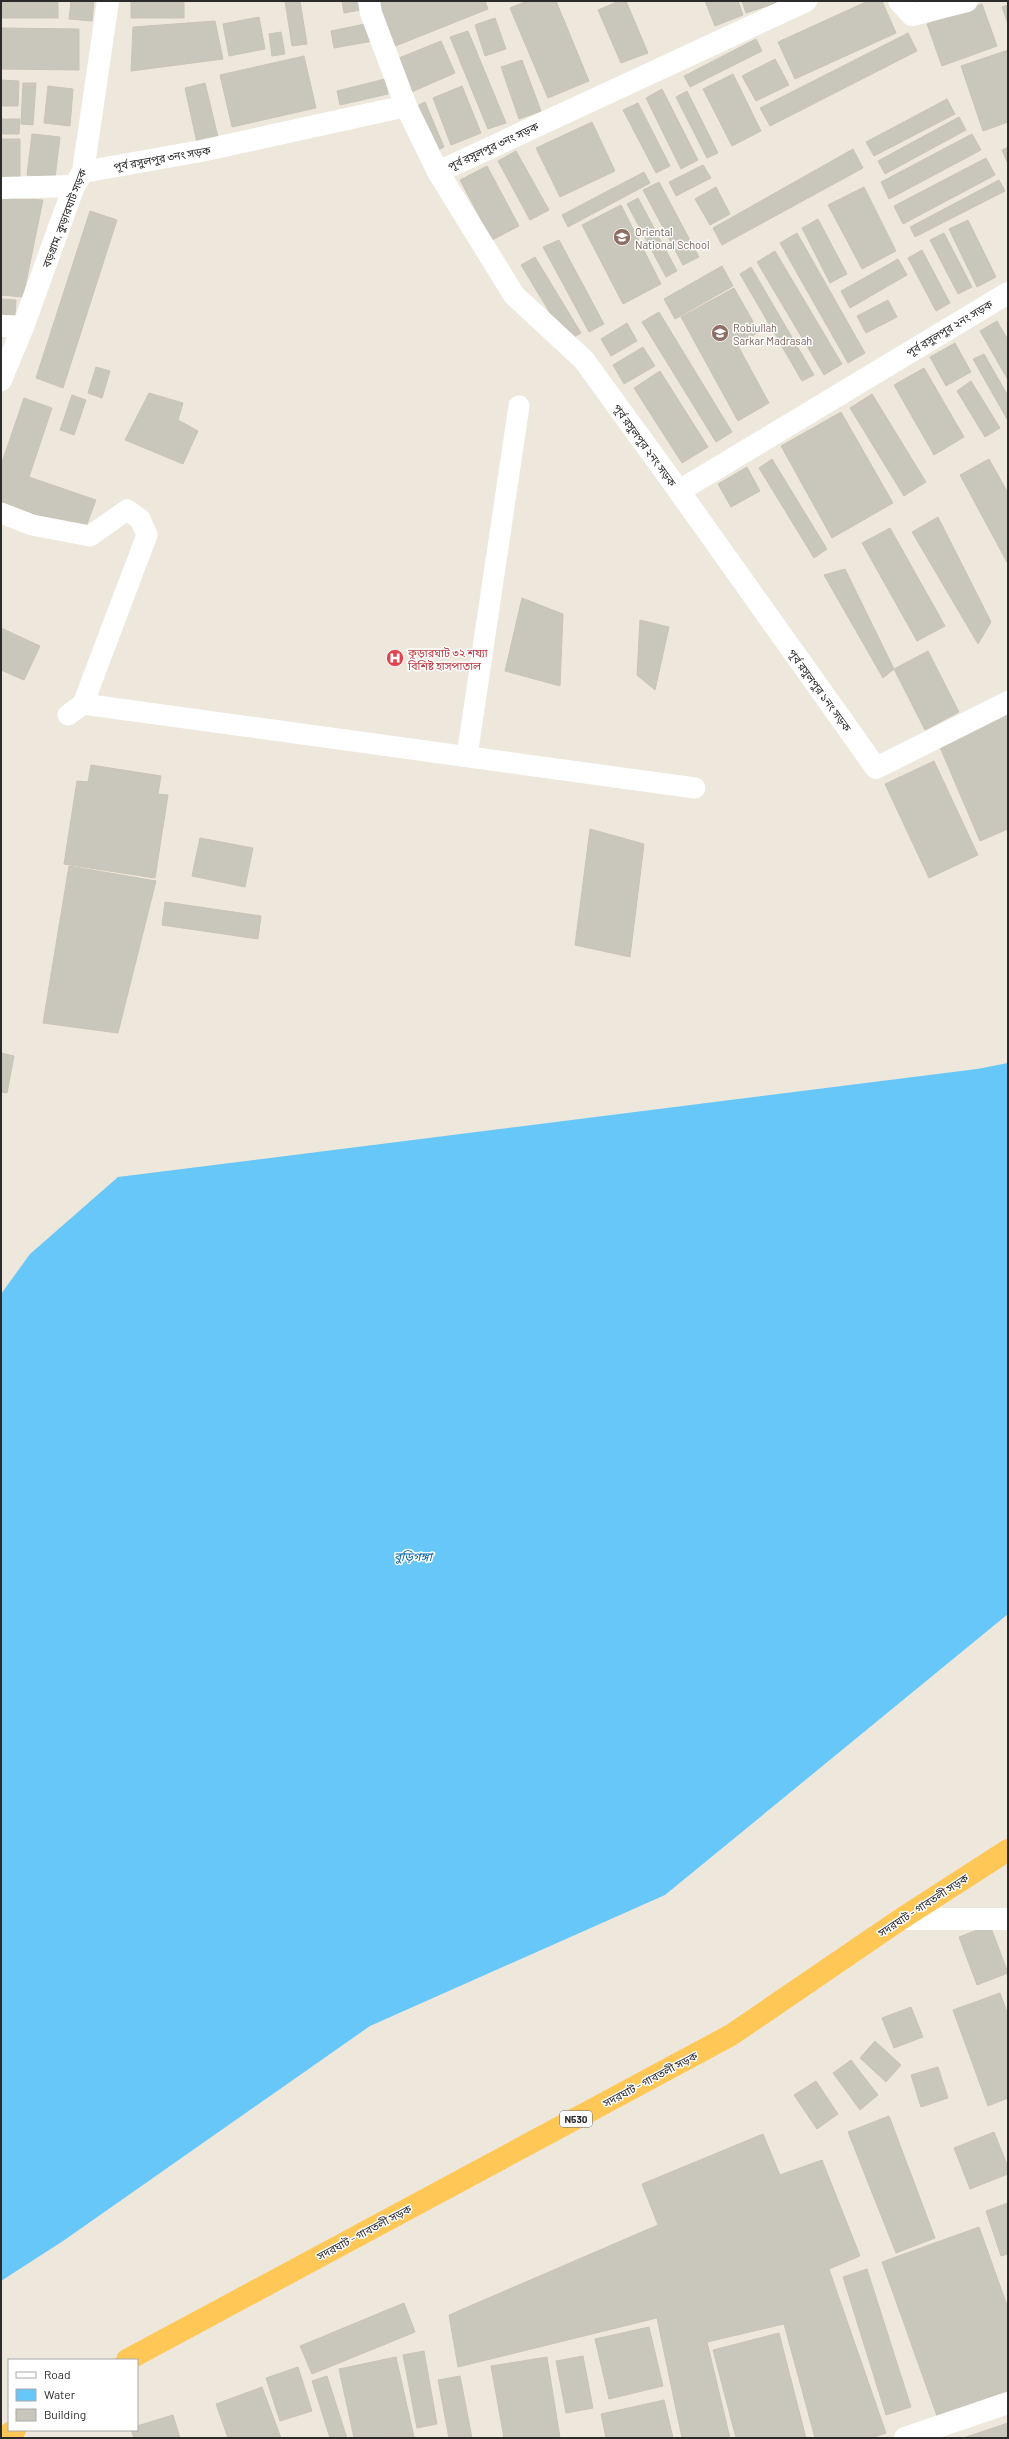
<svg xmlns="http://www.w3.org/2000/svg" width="1009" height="2439" font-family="Barlow,'Noto Sans Bengali',sans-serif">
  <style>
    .water { fill: #67c7f9 }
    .building { fill: #c9c6bb; stroke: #cac4b6 }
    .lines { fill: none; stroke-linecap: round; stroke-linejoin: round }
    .service { stroke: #fff; stroke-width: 21 }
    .minor { stroke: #fff; stroke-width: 22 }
    .trunk { stroke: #fec756; stroke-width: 22 }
    .labels { text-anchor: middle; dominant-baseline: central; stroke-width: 3; stroke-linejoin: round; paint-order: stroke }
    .shield { fill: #fff; stroke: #6b6b6b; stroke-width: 1 }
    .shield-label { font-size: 10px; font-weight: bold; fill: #2b2b2b }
    .street-label { font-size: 11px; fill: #2b2b2b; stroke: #fff }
    .education-label { font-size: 11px; fill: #785e54; stroke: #fff; text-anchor: start }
    .health-label { font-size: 11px; fill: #be3a42; stroke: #fff; text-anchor: start }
    .water-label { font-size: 12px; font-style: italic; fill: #0263a8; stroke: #fff }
  </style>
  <rect width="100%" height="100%" fill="#eee8dc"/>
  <!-- water -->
  <path class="water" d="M1008 1063V1614L665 1895 370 2026 63 2241 1 2281V1294L30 1254 118 1177 977 1069Z"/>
  <!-- building -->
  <g class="building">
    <path d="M71 1H94L92 21 69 19Z"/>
    <rect x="131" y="1" width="53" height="17"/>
    <path d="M285 1H300L307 44 292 46Z"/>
    <path d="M342 1H364L366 9 344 13Z"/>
    <path d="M375 1H485L488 9 393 47Z"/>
    <path d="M527 1H556L589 81 548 98 510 8Z"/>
    <path d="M619 1H626L648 53 621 63 598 10Z"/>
    <path d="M705 1H738L743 15 715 26Z"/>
    <path d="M742 1H782L746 13Z"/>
    <path d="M868 1H882L896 33 795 79 778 42Z"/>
    <rect x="1" y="2" width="57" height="16"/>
    <path d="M982 4 997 46 942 66 927 24Z"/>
    <path d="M1008 5V24L1002 7Z"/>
    <path d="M259 17 265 49 229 56 223 24Z"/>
    <path d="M495 18 506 49 485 56 475 25Z"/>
    <path d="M215 21 223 59 131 71 133 27Z"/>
    <path d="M370 23 373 41 334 48 331 31Z"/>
    <path d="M1 28 79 29V70L1 69Z"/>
    <path d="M468 31 506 123 488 129 450 37Z"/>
    <path d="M281 32 285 54 272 56 269 34Z"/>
    <path d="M908 33 917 51 770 126 760 108Z"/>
    <path d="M756 39 762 51 690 87 684 76Z"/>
    <path d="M441 41 455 73 407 94 394 60Z"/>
    <path d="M1008 50V122L983 131 961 66Z"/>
    <path d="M304 56 316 108 232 127 220 75Z"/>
    <path d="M775 59 789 85 756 101 742 76Z"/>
    <path d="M522 60 541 111 519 119 501 67Z"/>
    <path d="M733 74 761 131 732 146 703 89Z"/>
    <path d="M385 79 388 94 340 105 337 91Z"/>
    <path d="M1 80 19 81 18 106H1Z"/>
    <path d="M23 83H36L33 125 21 124Z"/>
    <path d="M205 83 218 137 197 143 185 88Z"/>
    <path d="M48 86 73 89 70 126 44 123Z"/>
    <path d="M462 86 481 133 451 145 433 98Z"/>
    <path d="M662 89 698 160 681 169 646 98Z"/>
    <path d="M687 91 718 153 707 158 676 97Z"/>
    <path d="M947 99 955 114 874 156 866 142Z"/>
    <path d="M425 102 444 147 434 152 415 107Z"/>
    <path d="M638 103 670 166 656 173 623 110Z"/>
    <path d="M959 117 966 130 885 174 878 161Z"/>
    <path d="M1 119H20L19 134H1Z"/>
    <path d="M592 122 615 171 560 197 536 148Z"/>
    <path d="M32 134 60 137 55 178 27 175Z"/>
    <path d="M972 134 981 150 889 199 881 182Z"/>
    <path d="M1 139H20V178L1 177Z"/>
    <path d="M1008 147V164L1002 150Z"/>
    <path d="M853 149 863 168 722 245 713 228Z"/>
    <path d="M516 151 549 210 530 220 498 161Z"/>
    <path d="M986 158 995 175 903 224 894 206Z"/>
    <path d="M703 165 711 178 676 196 669 182Z"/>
    <path d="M487 166 519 226 492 240 460 180Z"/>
    <path d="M644 172 650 183 568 227 562 215Z"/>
    <path d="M999 180 1005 191 915 237 910 227Z"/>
    <path d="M659 182 699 257 683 265 643 190Z"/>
    <path d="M716 187 730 214 710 225 695 199Z"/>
    <path d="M864 187 896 251 862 269 828 205Z"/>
    <path d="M1 198 43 200 23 297 1 295Z"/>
    <path d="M638 198 677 271 666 277 627 204Z"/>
    <path d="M621 205 661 284 623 304 582 225Z"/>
    <path d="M90 211 117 220 63 388 36 378Z"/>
    <path d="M818 219 847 274 830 283 802 228Z"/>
    <path d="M968 220 996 277 977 287 949 229Z"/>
    <path d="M797 233 865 353 848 363 780 243Z"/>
    <path d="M944 233 972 287 958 294 930 240Z"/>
    <path d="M559 240 604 324 589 332 543 247Z"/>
    <path d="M922 250 950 303 936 311 908 258Z"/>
    <path d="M775 251 842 364 824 375 757 262Z"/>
    <path d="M535 257 581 333 567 341 521 265Z"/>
    <path d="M898 259 907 275 850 308 841 291Z"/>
    <path d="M722 266 733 286 675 319 664 299Z"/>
    <path d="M751 267 814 375 802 381 740 274Z"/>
    <path d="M734 288 759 332 737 344 769 403 738 421 681 317Z"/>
    <path d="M1 299 16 300 15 315 1 314Z"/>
    <path d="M888 300 897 317 866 333 857 316Z"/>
    <path d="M659 312 732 432 716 442 642 322Z"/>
    <path d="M997 321 1008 340V380L980 331Z"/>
    <path d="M627 323 637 341 611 356 601 339Z"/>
    <path d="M955 343 971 372 946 386 930 357Z"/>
    <path d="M643 347 655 366 624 384 613 365Z"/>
    <path d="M984 354 1008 396 1007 419 973 359Z"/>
    <path d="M96 367 110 371 102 398 88 393Z"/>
    <path d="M924 368 964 437 934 455 894 385Z"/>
    <path d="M660 371 708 447 682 463 634 388Z"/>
    <path d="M971 381 1000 428 985 437 957 391Z"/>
    <path d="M149 393 183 403 178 420 198 431 183 464 125 440Z"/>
    <path d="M872 394 926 482 904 496 850 408Z"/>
    <path d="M72 395 86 400 74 435 60 430Z"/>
    <path d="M24 398 52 408 29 477 96 500 84 532 1 502V465Z"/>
    <path d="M841 412 893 503 832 538 781 446Z"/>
    <path d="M772 459 827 549 814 558 759 468Z"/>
    <path d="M989 459 1008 493V564L960 475Z"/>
    <path d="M747 467 760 491 731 507 718 484Z"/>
    <path d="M938 517 991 622 978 644 912 532Z"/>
    <path d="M890 528 945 626 917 641 862 543Z"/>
    <path d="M845 569 894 669 883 678 824 575Z"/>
    <path d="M522 598 563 614 560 686 505 671Z"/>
    <path d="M640 620 669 627 655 690 637 675Z"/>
    <path d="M1 628 40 646 24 680 1 670Z"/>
    <path d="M928 651 959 712 925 730 894 669Z"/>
    <path d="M1008 714V829L980 841 939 745Z"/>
    <path d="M934 761 978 855 929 878 885 784Z"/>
    <path d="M91 765 161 776 158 794 168 795 155 878 64 864 77 781 88 782Z"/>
    <path d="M590 829 644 844 630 957 575 945Z"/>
    <path d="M200 838 253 848 245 887 192 876Z"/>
    <path d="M69 866 156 881 118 1033 43 1023Z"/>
    <path d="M165 902 261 916 258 939 162 925Z"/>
    <path d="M1 1053 14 1056 7 1093 1 1092Z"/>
    <path d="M990 1925 1008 1973 977 1985 959 1937Z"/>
    <path d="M1000 1993 1008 2015V2098L988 2106 953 2010Z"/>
    <path d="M911 2007 923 2037 894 2048 882 2018Z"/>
    <path d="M875 2041 901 2065 886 2082 860 2058Z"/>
    <path d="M851 2060 878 2095 860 2110 833 2073Z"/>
    <path d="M938 2067 948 2098 921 2107 911 2075Z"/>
    <path d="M816 2081 838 2114 817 2129 794 2095Z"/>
    <path d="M889 2116 935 2238 896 2253 848 2132Z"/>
    <path d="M994 2132 1008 2167V2174L970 2189 954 2148Z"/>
    <path d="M763 2134 780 2175 822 2160 860 2256 829 2269 886 2433 871 2438H815L784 2324 707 2342 730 2438H682L657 2318 458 2367 449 2315 658 2225 642 2184Z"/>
    <path d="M1008 2203V2254L1001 2256 986 2211Z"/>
    <path d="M979 2227 1008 2308V2391L937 2416 882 2262Z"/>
    <path d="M867 2269 911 2407 886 2415 843 2277Z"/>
    <path d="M404 2303 415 2332 312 2374 300 2346Z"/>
    <path d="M649 2327 663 2386 609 2399 595 2339Z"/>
    <path d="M779 2333 806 2438H736L713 2350Z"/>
    <path d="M424 2351 437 2424 417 2428 403 2355Z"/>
    <path d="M583 2356 593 2408 566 2413 556 2361Z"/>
    <path d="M396 2357 414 2437 354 2438 339 2369Z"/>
    <path d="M547 2357 560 2438H504L491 2366Z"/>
    <path d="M298 2367 312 2411 280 2421 266 2378Z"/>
    <path d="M327 2376 347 2438H330L312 2381Z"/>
    <path d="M460 2376 472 2438H449L438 2380Z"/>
    <path d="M262 2387 281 2438H228L216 2404Z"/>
    <path d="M664 2400 673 2438H606L601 2414Z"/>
    <path d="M173 2415 180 2438H134L131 2430H137V2426Z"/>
    <path d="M1008 2423V2438H963Z"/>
  </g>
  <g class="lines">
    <!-- service -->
    <g class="service">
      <path d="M1 513 32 525 90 536 127 510 140 519 147 535 83 704 68 715"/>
      <path d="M83 704 695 788"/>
      <path d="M467 756 519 406"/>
    </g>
    <!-- minor -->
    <g class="minor">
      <path d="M369 1 371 13 406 106"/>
      <path d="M899 1 912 15 967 1"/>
      <path d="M83 172 201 151 406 106 438 172 806 1"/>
      <path d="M438 172 514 295 584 360 679 491 1008 293"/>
      <path d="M1 188 74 186"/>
      <path d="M1 326 23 327"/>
      <path d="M1 380 23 327 74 186 83 172 108 1"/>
      <path d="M679 491 876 768 1008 702"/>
      <path d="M901 1919H1008"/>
      <path d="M905 2438 1008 2403"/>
    </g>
    <!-- trunk -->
    <g class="trunk">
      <path d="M127 2360 731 2035 901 1919 1008 1850"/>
      <path d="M2 2438 15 2430"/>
    </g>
  </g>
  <!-- icons -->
  <defs>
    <symbol id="school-disc" viewBox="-11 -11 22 22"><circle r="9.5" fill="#8d6e63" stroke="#fff"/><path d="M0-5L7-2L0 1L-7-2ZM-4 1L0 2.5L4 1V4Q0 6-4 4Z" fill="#fff"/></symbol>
    <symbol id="hospital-disc" viewBox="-11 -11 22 22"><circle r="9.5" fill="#e0444e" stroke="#fff"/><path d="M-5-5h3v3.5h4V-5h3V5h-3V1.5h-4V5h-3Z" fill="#fff"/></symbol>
  </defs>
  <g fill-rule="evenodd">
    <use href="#school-disc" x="612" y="227" width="20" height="20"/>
    <use href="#school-disc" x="710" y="323" width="20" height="20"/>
    <use href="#hospital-disc" x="385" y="648" width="20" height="20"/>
  </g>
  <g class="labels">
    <!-- shield labels -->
    <rect class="shield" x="560" y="2111" width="32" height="16" rx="3"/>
    <g class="shield-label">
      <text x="576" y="2119">N530</text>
    </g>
    <!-- street labels -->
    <g class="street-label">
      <text transform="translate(493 146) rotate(-25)">পূর্ব রসুলপুর ৩নং সড়ক</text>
      <text transform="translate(162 158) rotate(-10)">পূর্ব রসুলপুর ৩নং সড়ক</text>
      <text transform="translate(64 218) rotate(-69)">বড়গ্রাম, কুড়ারঘাট সড়ক</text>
      <text transform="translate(949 328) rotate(-31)">পূর্ব রসুলপুর ২নং সড়ক</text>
      <text transform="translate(645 445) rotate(54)">পূর্ব রসুলপুর ২নং সড়ক</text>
      <text transform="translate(820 690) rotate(54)">পূর্ব রসুলপুর ১নং সড়ক</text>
      <text transform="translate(923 1905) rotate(-33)">সদরঘাট - গাবতলী সড়ক</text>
      <text transform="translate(650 2079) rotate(-28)">সদরঘাট - গাবতলী সড়ক</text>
      <text transform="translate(364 2232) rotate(-28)">সদরঘাট - গাবতলী সড়ক</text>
    </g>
    <!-- education labels -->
    <g class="education-label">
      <text x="635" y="231">Oriental<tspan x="635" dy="13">National School</tspan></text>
      <text x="733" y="327">Robiullah<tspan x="733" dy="13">Sarkar Madrasah</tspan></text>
    </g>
    <!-- health labels -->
    <g class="health-label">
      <text x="408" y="652">কুড়ারঘাট ৩২ শয্যা<tspan x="408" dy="13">বিশিষ্ট হাসপাতাল</tspan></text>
    </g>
    <!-- water labels -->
    <g class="water-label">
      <text x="413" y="1556">বুড়িগঙ্গা</text>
    </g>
  </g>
  <!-- border -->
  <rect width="1009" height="2439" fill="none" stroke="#2b2b2b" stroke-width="4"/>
  <!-- legend -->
  <rect x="8" y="2359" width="130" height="72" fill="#ffffff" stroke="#aaaaaa"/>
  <rect x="16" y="2372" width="20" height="6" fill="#ffffff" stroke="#aaaaaa"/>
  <text x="44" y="2379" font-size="12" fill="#2b2b2b">Road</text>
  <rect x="16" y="2389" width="20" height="12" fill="#67c7f9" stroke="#aaaaaa"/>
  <text x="44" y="2399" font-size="12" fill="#2b2b2b">Water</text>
  <rect x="16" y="2409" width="20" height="12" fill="#c9c6bb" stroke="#aaaaaa"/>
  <text x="44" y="2419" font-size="12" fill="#2b2b2b">Building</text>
</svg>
